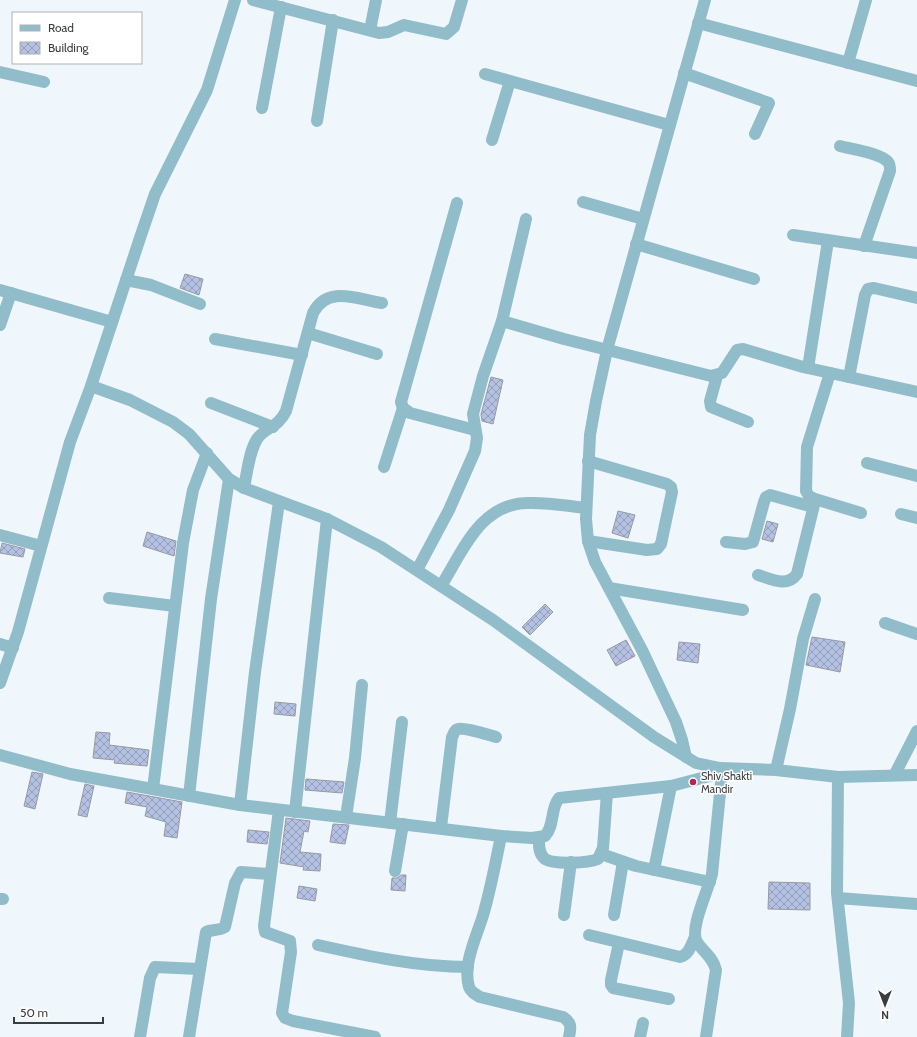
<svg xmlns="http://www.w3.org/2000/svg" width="917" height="1037" font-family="Cabin,sans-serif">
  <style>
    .building { fill: url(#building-cross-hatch); stroke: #979aa1 }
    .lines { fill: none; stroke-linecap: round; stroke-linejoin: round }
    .minor { stroke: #91bcc9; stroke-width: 12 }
    .poi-dot { fill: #b52657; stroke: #fff; stroke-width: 1.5 }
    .labels { text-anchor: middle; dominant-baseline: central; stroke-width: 3; stroke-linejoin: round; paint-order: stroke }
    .poi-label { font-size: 11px; fill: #3a3d3f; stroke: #fff; text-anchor: start }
  </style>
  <defs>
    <pattern id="building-cross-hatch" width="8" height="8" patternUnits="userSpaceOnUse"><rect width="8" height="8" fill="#b4c1e3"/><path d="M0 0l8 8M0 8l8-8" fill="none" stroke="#939eb9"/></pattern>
  </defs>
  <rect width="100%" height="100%" fill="#eff6fc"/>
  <!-- building -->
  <g class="building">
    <path d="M185 274 203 279 199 295 180 288Z"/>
    <path d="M491 377 503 380 493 424 482 421 481 414Z"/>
    <path d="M618 511 635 515 628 538 612 533Z"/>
    <path d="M767 521 778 524 773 542 762 539Z"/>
    <path d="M147 532 176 541 174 556 143 546Z"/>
    <path d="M2 543 25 549 23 557 0 553Z"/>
    <path d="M545 604 553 612 530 635 522 627Z"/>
    <path d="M812 637 845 642 840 672 806 665Z"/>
    <path d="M626 640 635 656 616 666 607 650Z"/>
    <path d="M679 642 700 644 698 663 677 660Z"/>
    <path d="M275 702 296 704 295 716 274 714Z"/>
    <path d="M96 732 110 733 109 745 149 750 147 766 114 763 115 760 93 758Z"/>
    <path d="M32 772 43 774 35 809 24 806Z"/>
    <path d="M306 779 344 782 342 793 305 790Z"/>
    <path d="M85 784 94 786 87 817 78 815Z"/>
    <path d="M127 792 182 802 177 838 164 836 166 822 145 816 147 807 125 803Z"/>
    <path d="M286 818 310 821 308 832 304 831 300 852 321 854 320 871 303 870 304 867 280 863Z"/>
    <path d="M333 824 349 825 345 844 330 842Z"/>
    <path d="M248 830 269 832 267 844 247 842Z"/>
    <path d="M401 875H406L405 891 391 890 392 878H397Z"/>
    <path d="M769 882 810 883V910L768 909Z"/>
    <path d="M299 886 317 889 315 901 297 898Z"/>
  </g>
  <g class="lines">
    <!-- minor -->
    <g class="minor">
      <path d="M253 0 379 33 388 32 404 25 446 34 454 27 462 0"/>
      <path d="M698 23 917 81"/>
      <path d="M370 30 376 0"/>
      <path d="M848 63 866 0"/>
      <path d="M0 72 44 82"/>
      <path d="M684 73 769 103 755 134"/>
      <path d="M485 74 669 125"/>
      <path d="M262 108 281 7"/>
      <path d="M317 121 333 20"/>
      <path d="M492 140 510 81"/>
      <path d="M840 146C851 149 881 153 888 162 890 164 890 167 890 171L864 246"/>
      <path d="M583 202 643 219"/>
      <path d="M457 203 401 402 403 408 410 413 475 430"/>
      <path d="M793 235 917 253"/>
      <path d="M636 244 754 279"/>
      <path d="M126 280 151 285 200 304"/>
      <path d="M0 290 112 322"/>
      <path d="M502 321 564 339 711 376 722 373 737 350 743 349 803 367 917 392"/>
      <path d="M0 325 11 293"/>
      <path d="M308 333 377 354"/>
      <path d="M215 339 302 355"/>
      <path d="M808 368 828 241"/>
      <path d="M830 373 807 447 806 491 809 496 815 499 861 513"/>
      <path d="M717 376 710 401 711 407 748 422"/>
      <path d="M849 377 865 295 868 289 874 288 917 298"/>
      <path d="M91 386 130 400 173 422 189 434 229 479 244 488 327 519 381 547 493 620 654 737 696 763 720 768 776 770 838 777 917 775"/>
      <path d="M211 403 273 427"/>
      <path d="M867 463 917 476"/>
      <path d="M384 467 403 408"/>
      <path d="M244 488C247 473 249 452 257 439 265 427 278 428 286 411L313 313C327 285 357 299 382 303"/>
      <path d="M901 514 917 518"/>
      <path d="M0 535 41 546"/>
      <path d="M588 541 647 550 657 549 661 544 672 492 671 487 667 484 588 461"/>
      <path d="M726 542 745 544 753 542 764 502 766 497 770 495 813 507"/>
      <path d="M417 570 449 510 475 451 477 438 473 414 483 376 502 321 526 219"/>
      <path d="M758 575C771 579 787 588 797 574L815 501"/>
      <path d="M441 586C463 551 480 504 527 503 547 502 567 506 586 508"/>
      <path d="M609 588 743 610"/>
      <path d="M109 598 175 606"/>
      <path d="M885 623 917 634"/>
      <path d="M0 644 13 648"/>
      <path d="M0 683 18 632 70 442 91 386 140 238 155 194 207 90 235 0"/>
      <path d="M0 755 70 774 240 805 501 836 532 838 545 836C555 825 550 809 559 798L671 786 729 771"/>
      <path d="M686 757 682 740 676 722 642 650 595 562 588 541 586 519 590 435 596 401 607 350 705 0"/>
      <path d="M776 770 790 709 803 639 815 599"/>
      <path d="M895 774 917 731"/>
      <path d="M838 777 837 893 849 1003 847 1037"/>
      <path d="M153 789 183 543 193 490 207 453"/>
      <path d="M189 796 211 599 229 479"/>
      <path d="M240 805 255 672 279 502"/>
      <path d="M279 810 264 926 265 932 290 941 291 952 282 1013 285 1018 293 1021 375 1037"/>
      <path d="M295 812 327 519"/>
      <path d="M346 817 355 758 362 685"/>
      <path d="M390 823 402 722"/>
      <path d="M441 827 452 737C454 734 454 730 458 729 465 727 488 735 496 737"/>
      <path d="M501 836C496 861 491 887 484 912 478 934 462 963 469 987 471 992 475 994 480 997L563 1017C572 1023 571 1027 569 1037"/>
      <path d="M539 838C539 844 538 854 545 859 554 865 588 863 598 859L603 848 607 793"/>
      <path d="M601 854 636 866 710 882"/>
      <path d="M654 870 671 786"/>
      <path d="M395 871 403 824"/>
      <path d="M838 898 917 904"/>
      <path d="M0 899H3"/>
      <path d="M564 915 571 862"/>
      <path d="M614 915 623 862"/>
      <path d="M589 935 680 957C689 955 691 945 695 937"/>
      <path d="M619 943 611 980V985L613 988 669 999"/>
      <path d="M318 945C367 956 418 967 468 967"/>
      <path d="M140 1037 150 978 155 967 199 969"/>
      <path d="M189 1037 206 932C212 929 219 931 225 927L235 883 241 872 270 874"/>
      <path d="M640 1037 643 1023"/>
      <path d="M706 1037 716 970C713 957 704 953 697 942 689 929 708 891 712 874L722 773"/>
    </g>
  </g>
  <!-- markers -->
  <circle class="poi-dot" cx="693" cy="782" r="4"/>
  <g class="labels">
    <!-- poi labels -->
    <g class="poi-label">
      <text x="701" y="776">Shiv Shakti<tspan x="701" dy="13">Mandir</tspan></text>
    </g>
  </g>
  <!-- legend -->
  <rect x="12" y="12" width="130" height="52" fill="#ffffff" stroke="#b0b1b2"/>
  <rect x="20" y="25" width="20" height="6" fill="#91bcc9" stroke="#b0b1b2"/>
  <text x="48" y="32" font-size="12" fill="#3a3d3f">Road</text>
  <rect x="20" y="42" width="20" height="12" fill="url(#building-cross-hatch)" stroke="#b0b1b2"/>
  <text x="48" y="52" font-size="12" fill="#3a3d3f">Building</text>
  <!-- north arrow -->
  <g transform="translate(885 1005) rotate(180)" stroke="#ffffff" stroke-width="3" paint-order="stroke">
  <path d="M0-3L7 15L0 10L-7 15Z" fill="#3a3d3f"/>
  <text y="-6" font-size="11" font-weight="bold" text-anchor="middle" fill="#3a3d3f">N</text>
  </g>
  <!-- scale -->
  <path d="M14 1017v6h89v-6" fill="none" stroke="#3a3d3f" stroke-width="2"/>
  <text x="20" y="1017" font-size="12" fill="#3a3d3f" stroke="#ffffff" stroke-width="3" paint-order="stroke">50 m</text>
</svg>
